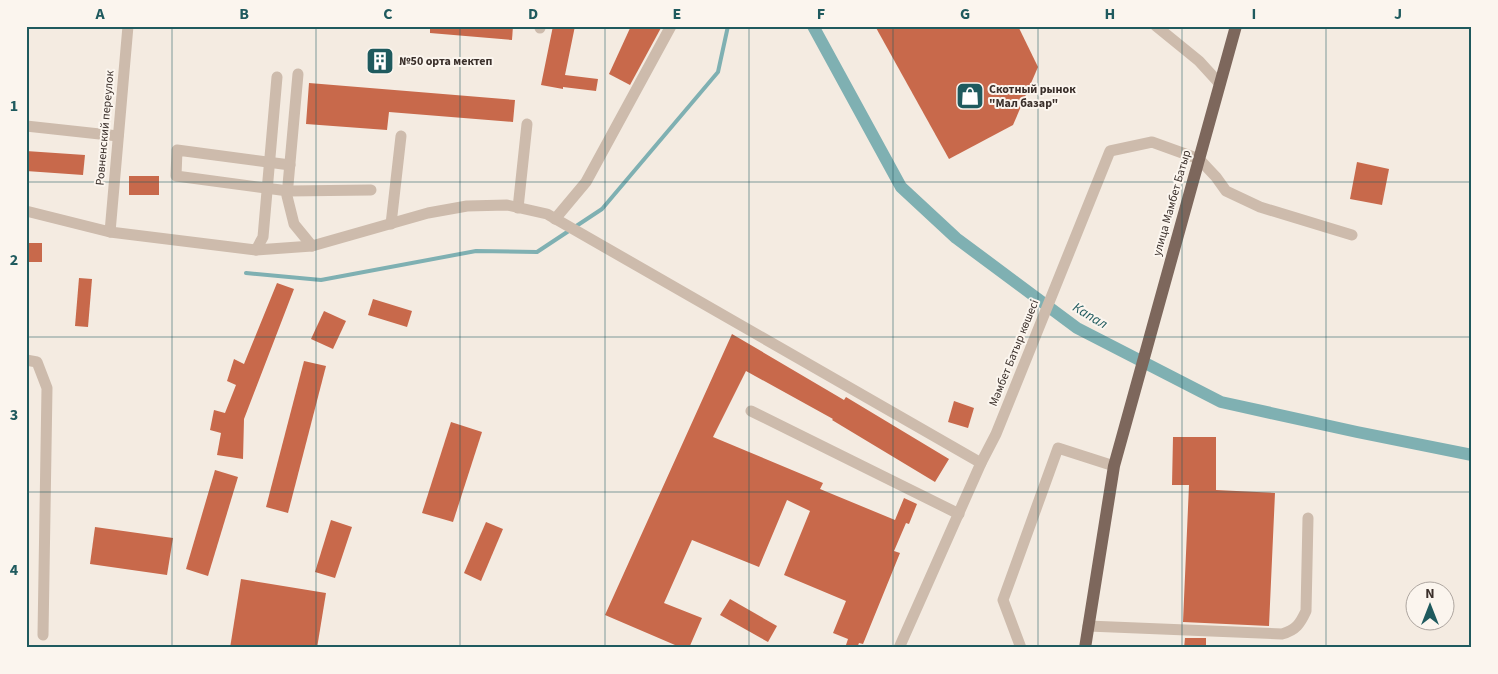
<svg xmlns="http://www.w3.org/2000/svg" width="1498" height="674" font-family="'Source Sans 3',sans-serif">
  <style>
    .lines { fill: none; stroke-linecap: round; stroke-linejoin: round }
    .stream { stroke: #7fb0b2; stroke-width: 4 }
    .canal { stroke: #7fb0b2; stroke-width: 12 }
    .building { fill: #c8694b }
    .minor { stroke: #cdbbac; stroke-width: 11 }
    .major { stroke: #7d675c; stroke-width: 12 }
    .grid { fill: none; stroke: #1f5a5e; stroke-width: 1; stroke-opacity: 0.55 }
    .labels { text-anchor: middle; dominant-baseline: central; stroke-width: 4; stroke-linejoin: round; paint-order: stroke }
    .poi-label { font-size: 12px; font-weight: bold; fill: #3b302b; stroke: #fbf5ee; text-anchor: start }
    .street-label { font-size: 12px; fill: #3b302b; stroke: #fbf5ee }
    .water-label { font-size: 14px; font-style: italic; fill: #1f5a5e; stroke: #fbf5ee }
    .neatline { fill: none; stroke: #1f5a5e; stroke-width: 2 }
    .grid-label { font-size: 16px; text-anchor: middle; font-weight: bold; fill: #1f5a5e }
  </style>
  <rect width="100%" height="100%" fill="#f4ebe1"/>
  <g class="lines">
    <!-- stream -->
    <path class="stream" d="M246 273 321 280 476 251 537 252 602 209 718 72 728 26"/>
    <!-- canal -->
    <path class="canal" d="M813 26 901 187 956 238 1077 328 1221 402 1357 432 1472 455"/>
  </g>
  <!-- building -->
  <g class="building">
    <path d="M430 26H513L512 40 430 33Z"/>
    <path d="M553 26H575L565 75 598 79 596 91 563 87V89L541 85Z"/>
    <path d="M631 26H662L630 85 609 74Z"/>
    <path d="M875 26H1018L1038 67 1013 125 949 159Z"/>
    <path d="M309 83 515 100 513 122 389 112 387 130 306 124Z"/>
    <path d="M26 151 85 155 83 175 26 171Z"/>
    <path d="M1357 162 1389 169 1382 205 1350 199Z"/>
    <rect x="129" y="176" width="30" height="19"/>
    <rect x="26" y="243" width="16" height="19"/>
    <path d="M79 278 92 279 88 327 75 326Z"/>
    <path d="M277 283 294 289 244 419 243 459 217 455 221 433 210 430 214 410 225 413 236 385 227 381 234 359 244 364Z"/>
    <path d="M373 299 412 311 407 327 368 315Z"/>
    <path d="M324 311 346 321 333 349 311 339Z"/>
    <path d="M732 334 844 400 846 397 949 459 935 482 832 420 833 419 746 371 713 437 823 483 820 489 895 520 904 498 917 504 909 524 906 523 894 551 900 553 863 644 859 643 857 648H845L848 639 833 633 846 601 784 575 810 511 787 500 759 567 692 540 664 603 702 618 689 648H682L605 615Z"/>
    <path d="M304 361 326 366 288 513 266 507Z"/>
    <path d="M954 401 974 408 968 428 948 422Z"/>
    <path d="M451 422 482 432 453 522 422 513Z"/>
    <path d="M1173 437H1216V490L1275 493 1269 626 1183 622 1189 485H1172Z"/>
    <path d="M215 470 238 477 208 576 186 569Z"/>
    <path d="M331 520 352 527 335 578 315 572Z"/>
    <path d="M486 522 503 529 481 581 464 573Z"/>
    <path d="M95 527 173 538 167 575 90 564Z"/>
    <path d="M241 579 326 593 317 648H230Z"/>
    <path d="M730 599 777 626 768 642 720 615Z"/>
    <path d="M1185 638H1206V648H1184Z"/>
  </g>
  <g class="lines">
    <!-- minor -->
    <g class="minor">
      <path d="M1156 26 1199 61 1220 84"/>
      <path d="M540 28V26"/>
      <path d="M298 74 287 196 294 224 312 246"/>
      <path d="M26 126 118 136"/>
      <path d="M290 165 177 150 176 176 288 191 371 190"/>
      <path d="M518 208 527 124"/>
      <path d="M26 211 110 232 256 250 312 246 428 213 467 206 507 205 547 214 981 463"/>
      <path d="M555 219 586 182 671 26"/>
      <path d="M391 224 401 136"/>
      <path d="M110 232 128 26"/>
      <path d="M256 250 263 237 277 77"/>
      <path d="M26 360 37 362 47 388 43 635"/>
      <path d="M751 411 959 514"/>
      <path d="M1088 626 1282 634C1296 630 1300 624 1306 611L1308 518"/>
      <path d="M899 648 981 463 996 434 1110 151 1152 142 1199 159 1216 177 1226 191 1260 207 1352 235"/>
      <path d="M1021 648 1003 600 1058 448 1114 466"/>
    </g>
    <!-- major -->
    <path class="major" d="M1085 648 1114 466 1236 26"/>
  </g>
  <!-- grid -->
  <path class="grid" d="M172 26V648M316 26V648M460 26V648M605 26V648M749 26V648M893 26V648M1038 26V648M1182 26V648M1326 26V648M26 182H1472M26 337H1472M26 492H1472"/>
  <!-- icons -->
  <defs>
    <symbol id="building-square" viewBox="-11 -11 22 22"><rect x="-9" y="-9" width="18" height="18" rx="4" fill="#1f5a5e" stroke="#fbf5ee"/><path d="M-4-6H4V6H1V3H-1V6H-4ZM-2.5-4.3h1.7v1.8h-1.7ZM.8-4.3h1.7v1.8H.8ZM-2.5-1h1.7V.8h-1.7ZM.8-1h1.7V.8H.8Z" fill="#fff"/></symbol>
    <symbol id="shop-square" viewBox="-11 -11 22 22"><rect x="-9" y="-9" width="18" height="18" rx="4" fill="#1f5a5e" stroke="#fbf5ee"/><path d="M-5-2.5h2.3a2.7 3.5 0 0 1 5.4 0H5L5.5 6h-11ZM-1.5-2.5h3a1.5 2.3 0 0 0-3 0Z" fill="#fff"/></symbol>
  </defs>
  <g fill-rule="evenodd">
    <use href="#building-square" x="364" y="45" width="32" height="32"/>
    <use href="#shop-square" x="954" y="80" width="32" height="32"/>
  </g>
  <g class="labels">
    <!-- poi labels -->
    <g class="poi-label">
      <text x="399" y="61">№50 орта мектеп</text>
      <text x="989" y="89">Скотный рынок<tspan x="989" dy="14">"Мал базар"</tspan></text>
    </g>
    <!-- street labels -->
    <g class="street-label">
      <text transform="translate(105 128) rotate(-85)">Ровненский переулок</text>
      <text transform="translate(1172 203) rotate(-74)">улица Мамбет Батыр</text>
      <text transform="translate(1014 353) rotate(-68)">Мәмбет Батыр көшесі</text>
    </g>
    <!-- water labels -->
    <g class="water-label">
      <text transform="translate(1090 316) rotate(31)">Капал</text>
    </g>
  </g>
  <!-- border -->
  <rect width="1498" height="674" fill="none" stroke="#fbf5ee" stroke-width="55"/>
  <!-- north arrow -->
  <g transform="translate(1430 606)"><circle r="24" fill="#fbf5ee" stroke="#aea6a0"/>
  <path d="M0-4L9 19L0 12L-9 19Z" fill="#1f5a5e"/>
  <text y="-8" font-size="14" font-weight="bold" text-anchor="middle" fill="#3b302b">N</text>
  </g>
  <rect x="28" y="28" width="1442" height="618" class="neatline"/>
  <g class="grid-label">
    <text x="100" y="19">A</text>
    <text x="244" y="19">B</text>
    <text x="388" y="19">C</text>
    <text x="533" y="19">D</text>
    <text x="677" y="19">E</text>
    <text x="821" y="19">F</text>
    <text x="965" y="19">G</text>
    <text x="1110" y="19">H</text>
    <text x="1254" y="19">I</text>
    <text x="1398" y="19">J</text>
    <text x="14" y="111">1</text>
    <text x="14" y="265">2</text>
    <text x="14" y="420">3</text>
    <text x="14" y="575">4</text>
  </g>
</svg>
